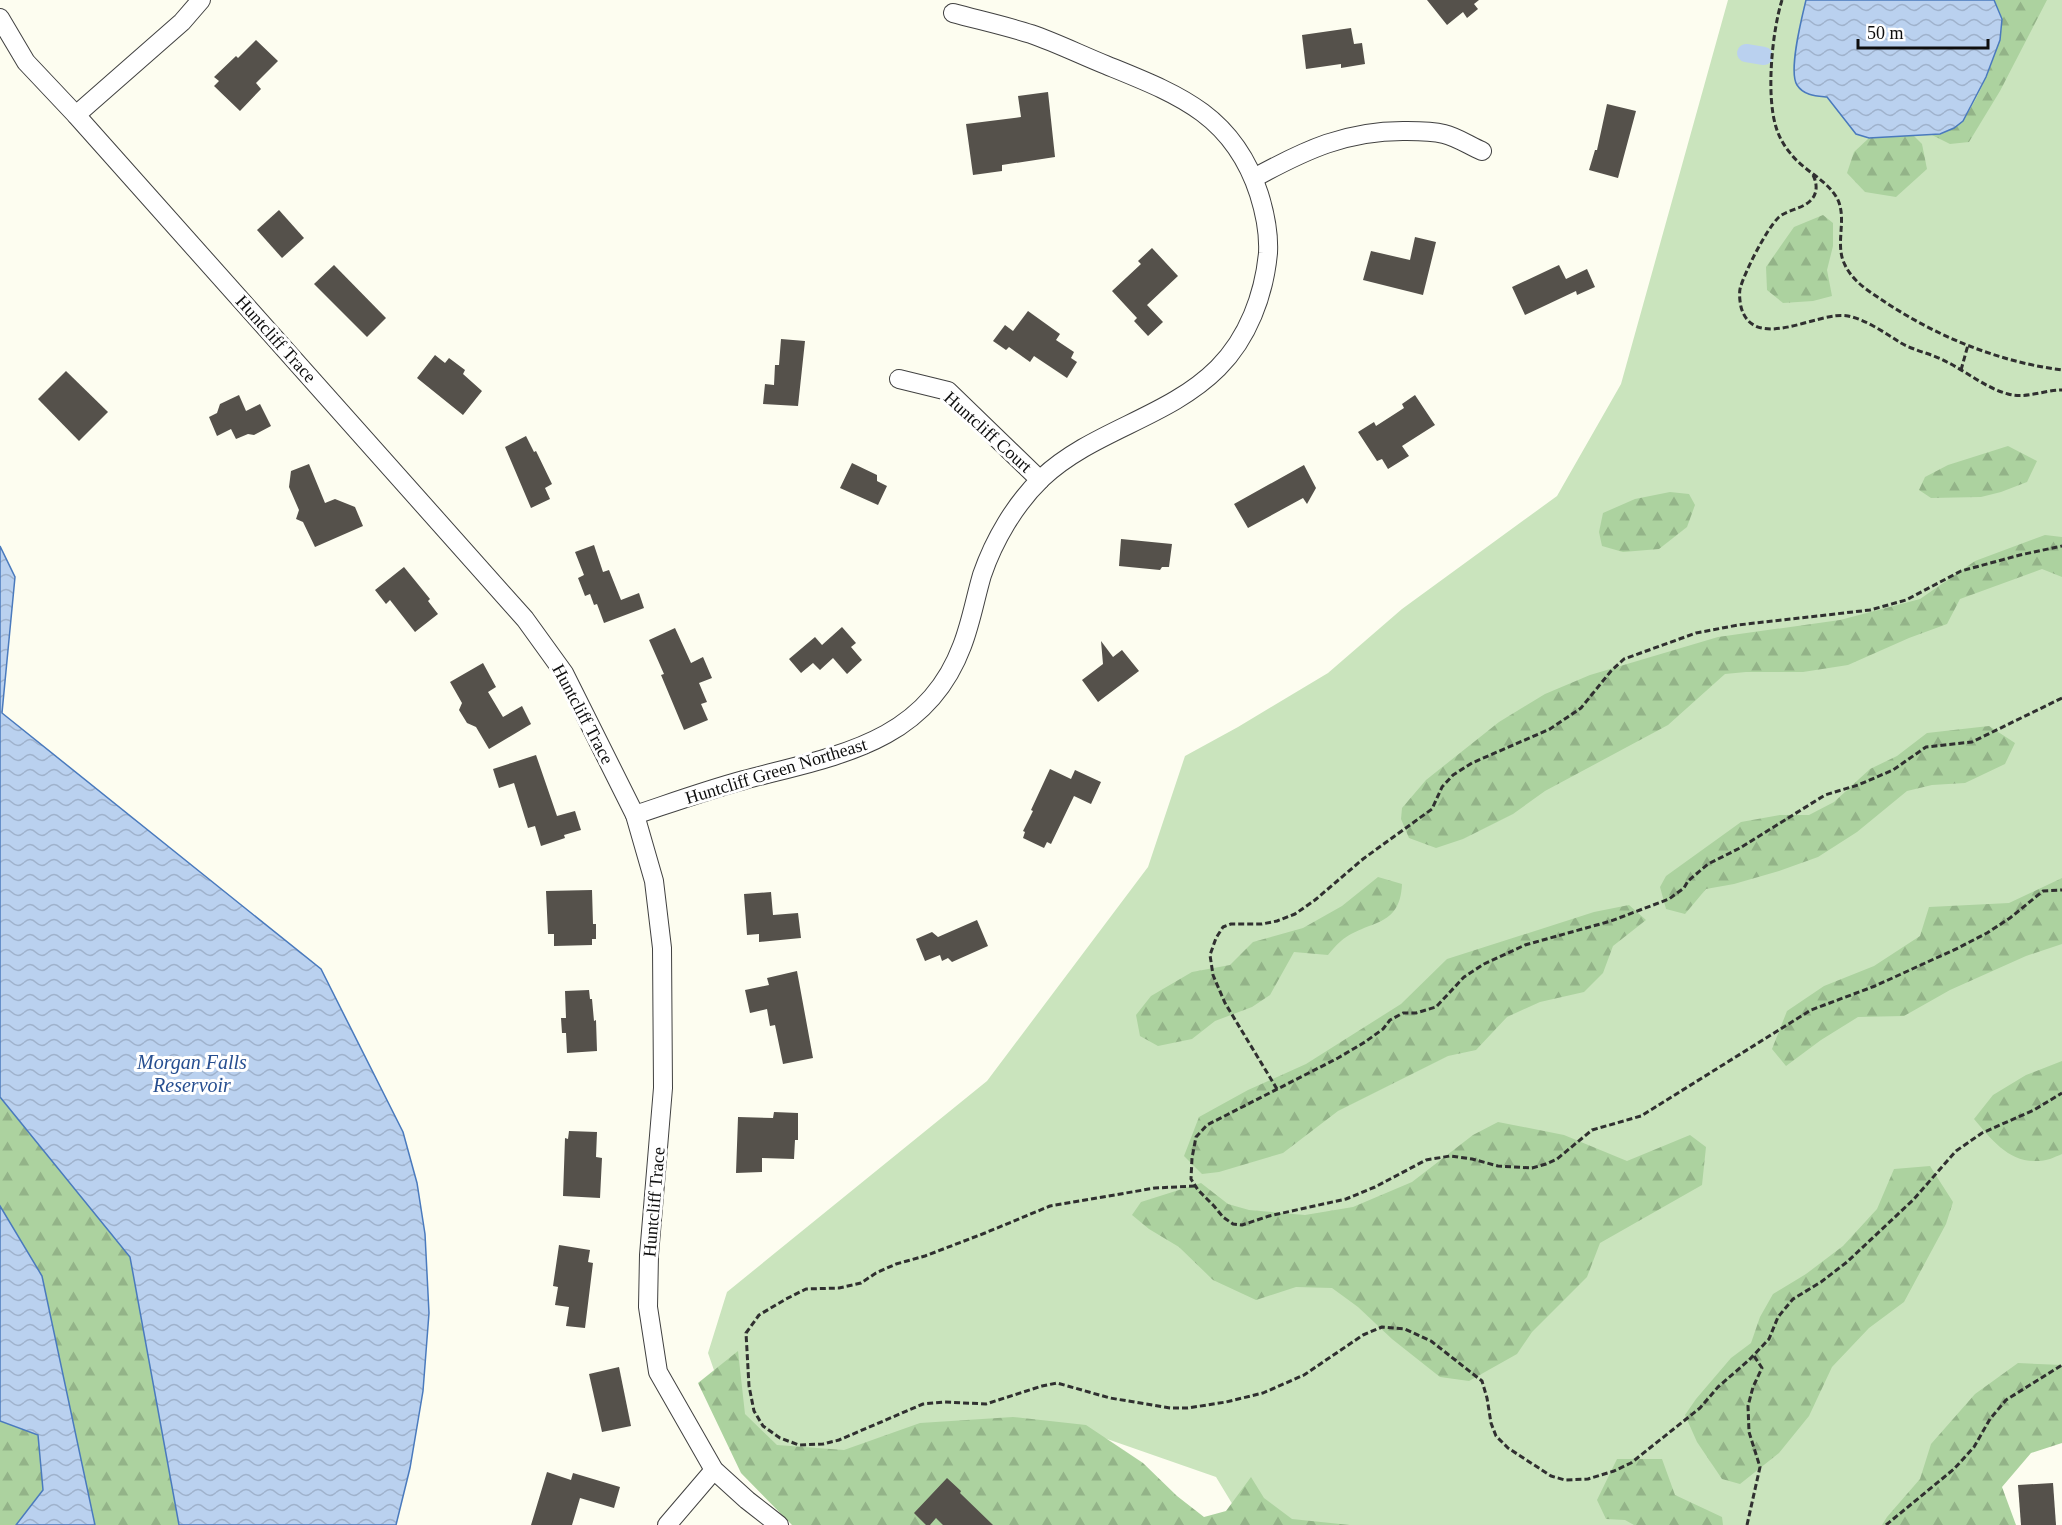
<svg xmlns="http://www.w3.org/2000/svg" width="2062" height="1525" font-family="'Times New Roman',serif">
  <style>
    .grass { fill: #cae4bd }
    .forest { fill: url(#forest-firs) }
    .water { fill: url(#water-waves); stroke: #4a7abd; stroke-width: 1.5 }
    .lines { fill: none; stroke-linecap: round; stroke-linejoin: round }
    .canal { stroke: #bad1ef; stroke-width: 18 }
    .building { fill: #55514b }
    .street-casing { stroke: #414141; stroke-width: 20 }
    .path { stroke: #303030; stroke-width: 3; stroke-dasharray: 6 3; stroke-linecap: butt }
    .street { stroke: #fff; stroke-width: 18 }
    .labels { text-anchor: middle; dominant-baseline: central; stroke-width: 6; stroke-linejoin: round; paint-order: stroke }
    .street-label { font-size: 18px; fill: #0e0e0e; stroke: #fff }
    .water-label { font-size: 20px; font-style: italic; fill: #264e90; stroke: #fff }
  </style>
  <defs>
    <pattern id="forest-firs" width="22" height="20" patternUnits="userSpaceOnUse" patternTransform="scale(1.5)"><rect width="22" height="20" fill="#acd29f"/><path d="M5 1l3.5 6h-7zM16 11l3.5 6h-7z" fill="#93b388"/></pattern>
    <pattern id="water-waves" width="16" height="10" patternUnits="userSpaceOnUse" patternTransform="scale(1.5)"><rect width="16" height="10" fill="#bad1ef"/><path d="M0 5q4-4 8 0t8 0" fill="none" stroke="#9fb2cc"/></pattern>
  </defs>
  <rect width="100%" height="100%" fill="#fdfdf0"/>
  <!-- grass -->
  <path class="grass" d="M1728 0H2062V1413L1981 1465 2002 1525H1245L1216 1477 1067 1425 807 1467 737 1436 708 1353 727 1292 987 1081 1148 867 1185 756 1238 727 1328 673 1402 609 1557 496 1621 384Z"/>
  <!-- forest -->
  <g class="forest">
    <path d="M1994 0H2047L2000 91 1969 142 1950 144 1930 134C1941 134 1957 128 1963 120 1978 101 2002 45 2002 22 2002 14 1997 7 1994 0Z"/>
    <path d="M1913 135 1922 144 1927 169 1896 197 1865 192 1847 173 1854 152 1869 138Z"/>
    <path d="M1823 215 1833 223V246L1827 270 1832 296 1813 301 1783 303 1767 290 1766 267 1794 227Z"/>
    <path d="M2008 446 2037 461 2027 482 2001 492 1981 497 1931 498 1919 490 1925 477 1948 465Z"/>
    <path d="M1670 492 1689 494 1695 505 1687 527 1659 549 1623 552 1602 546 1599 532 1603 513 1635 499Z"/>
    <path d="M2045 535 2062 537V577L2042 569 1960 599 1947 624 1909 638 1848 665 1803 672H1746L1725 674 1668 725 1545 791 1513 814 1463 839 1436 848 1409 838 1401 819 1402 808 1426 780 1499 722 1545 694 1590 675 1718 637 1840 620 1920 599 1975 561Z"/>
    <path d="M1989 726 2015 743 2005 764 1965 783 1932 785 1907 791 1857 832 1818 857 1779 871 1734 884 1706 889 1685 914 1666 909 1660 887 1666 876 1741 822 1780 815H1809L1834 802 1870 769 1897 756 1927 733Z"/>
    <path d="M1378 877 1402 884C1400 929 1368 919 1341 941 1336 945 1332 950 1328 955L1294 952 1270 995 1252 1007 1215 1021 1192 1039 1158 1046 1140 1036 1136 1015 1151 996 1192 972 1230 965 1253 942 1303 928 1342 906Z"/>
    <path d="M2062 878V944L2026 956 1950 990 1904 1016 1858 1017 1821 1040 1786 1066 1772 1049 1787 1011 1824 986 1874 966 1920 936 1929 907 2009 903Z"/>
    <path d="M1629 905 1646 920 1613 946 1603 973 1584 992 1540 1002 1507 1017 1476 1050 1448 1056 1338 1111 1283 1153 1219 1172 1202 1174 1184 1156 1199 1117 1248 1090 1306 1064 1401 1004 1447 959 1594 912Z"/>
    <path d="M2062 1061V1154C2055 1157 2047 1161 2039 1161 2009 1163 1992 1140 1974 1119L1993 1095 2026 1075Z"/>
    <path d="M0 1097 130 1256 179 1525H95L42 1276 0 1206Z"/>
    <path d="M1498 1122 1564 1135 1627 1161 1690 1135 1706 1147 1702 1185 1600 1243 1587 1277 1532 1332 1517 1354 1469 1381 1440 1377 1392 1339 1358 1307 1332 1288 1296 1287 1256 1300 1213 1280 1179 1247 1149 1229 1132 1215 1141 1202 1201 1183 1228 1204 1249 1210 1305 1215 1353 1207 1412 1182 1473 1135Z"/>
    <path d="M1930 1166 1953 1202 1946 1224 1904 1302 1869 1328 1832 1367 1809 1416 1779 1453 1740 1484 1722 1479 1697 1442 1685 1415 1696 1399 1731 1358 1751 1343 1760 1317 1773 1294 1806 1274 1843 1246 1877 1209 1894 1169Z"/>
    <path d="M738 1351 745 1414 777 1445 844 1450 920 1423 1013 1417 1086 1425 1143 1463 1177 1496 1204 1517 1226 1511 1251 1477 1264 1498 1292 1519 1350 1525H792L741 1473 698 1383Z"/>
    <path d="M2018 1363 2062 1365V1443L2031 1453 2002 1487 2016 1525H1882L1887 1517 1920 1479 1931 1444 1975 1394Z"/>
    <path d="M0 1421 38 1435 43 1490 16 1525H0Z"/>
    <path d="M1617 1459H1662L1675 1495 1722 1517 1723 1525H1634L1625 1520 1606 1519 1597 1500Z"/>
  </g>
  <!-- water -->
  <g class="water">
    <path d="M1806 0H1994L2002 19 2000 40 1986 77 1963 121 1954 128 1940 134 1869 138 1856 134 1827 97C1817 96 1804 96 1797 85 1788 71 1802 17 1806 0Z"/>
    <path d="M0 546 15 577 2 713 321 969 403 1132 417 1183 425 1234 429 1313 423 1391 410 1468 396 1525H179L130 1257 0 1097Z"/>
    <path d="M0 1206 42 1276 95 1525H16L43 1490 38 1435 0 1421Z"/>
  </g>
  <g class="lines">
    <!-- canal -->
    <path class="canal" d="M1746 53 1764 56"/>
  </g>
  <!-- building -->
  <g class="building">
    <path d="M1427 0H1479L1474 4 1478 9 1467 18 1463 12 1447 25Z"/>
    <path d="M1351 28 1354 44 1362 43 1365 64 1341 68V64L1306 69 1302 35Z"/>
    <path d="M256 40 278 61 256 83 261 89 240 111 214 86 219 81 214 77 236 56 238 58Z"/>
    <path d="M1048 92 1055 157 1002 165V171L973 175 966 124 1021 117 1018 96Z"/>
    <path d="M1607 104 1636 111 1618 178 1589 170 1595 150H1597Z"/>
    <path d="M279 210 304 238 282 258 257 230Z"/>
    <path d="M1415 237 1436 242 1423 295 1363 280 1371 251 1410 260Z"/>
    <path d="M1152 248 1178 276 1147 305 1163 322 1148 336 1134 321 1137 318 1112 291 1141 264 1138 261Z"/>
    <path d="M334 265 386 318 367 337 314 284Z"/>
    <path d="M1559 265 1566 279 1587 269 1595 287 1577 295 1576 291 1525 315 1512 287Z"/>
    <path d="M1028 311 1060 334 1056 340 1074 352 1071 358 1077 362 1067 378 1034 356 1030 362 1009 347 1006 350 993 341 1005 325 1013 331Z"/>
    <path d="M781 339 805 341 798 406 763 404 765 384 774 385 775 365H779Z"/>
    <path d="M435 355 445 363 449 358 465 370 463 374 482 391 463 415 417 378Z"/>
    <path d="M66 371 108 412 79 441 38 399Z"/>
    <path d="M239 395 246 411 260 404 271 426 254 435 248 434 236 439 231 429 217 436 209 417 217 413 220 404Z"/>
    <path d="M1415 395 1435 425 1402 446 1409 456 1388 469 1382 459 1377 461 1358 432 1374 422 1376 426 1404 408 1402 404Z"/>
    <path d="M526 436 534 452 536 451 552 484 545 488 550 499 531 508 505 447Z"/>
    <path d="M852 463 877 475V481L887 486 878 505 840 488Z"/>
    <path d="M309 464 325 503 335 499 355 507 363 526 315 547 303 522 296 519 299 510 289 487 291 471Z"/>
    <path d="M1304 465 1316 488 1307 504 1303 498 1248 528 1234 504Z"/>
    <path d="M1121 539 1172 544 1169 567H1162L1160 570 1119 566Z"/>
    <path d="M594 545 603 572 609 570 621 600 639 593 644 608 604 623 597 604 594 605 590 594 585 596 578 578 584 575 575 552Z"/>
    <path d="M404 567 430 599 428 601 438 614 415 632 390 600 386 604 375 590Z"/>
    <path d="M842 627 856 643 851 647 862 660 847 674 833 658 820 670 813 663 801 673 789 659 815 637 822 645Z"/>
    <path d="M675 628 691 663 703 657 712 678 699 683 707 702 701 704 708 720 684 730 661 675 664 674 649 640Z"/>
    <path d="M1101 641 1113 657 1122 650 1139 671 1098 702 1082 680 1103 664Z"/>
    <path d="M483 663 496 687 488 692 503 717 522 706 531 724 489 749 476 727 467 723 459 710 462 703 450 682Z"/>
    <path d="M536 755 557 816 575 811 581 830 564 835 565 838 541 846 535 826 528 828 514 783 499 788 493 769Z"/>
    <path d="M1050 769 1071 779 1075 770 1101 782 1091 804 1074 796 1051 844 1047 842 1044 848 1023 838 1025 832 1023 831 1033 811 1031 810Z"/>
    <path d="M592 890 593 924H596V939H592V945L554 946V934H548L546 891Z"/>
    <path d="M771 892 773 915 798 913 801 938 759 942V934L747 935 744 894Z"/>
    <path d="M977 920 988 946 952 962 948 958 942 961 940 955 925 961 916 939 932 932 938 937Z"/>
    <path d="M797 971 813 1058 783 1064 775 1025 770 1026 767 1009 750 1013 745 990 769 985 767 978Z"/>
    <path d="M589 990 590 999H592L594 1021 596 1020 597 1051 567 1053 566 1033H562L561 1018H566L565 991Z"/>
    <path d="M774 1112 798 1113V1140H795L794 1159 762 1158V1172L736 1173 738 1117 773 1118Z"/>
    <path d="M569 1131 597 1132 596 1157 602 1158 600 1198 563 1196 565 1138 568 1139Z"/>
    <path d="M559 1245 590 1250 588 1262 593 1263 585 1328 566 1326 569 1307 555 1305 558 1287 553 1286Z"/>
    <path d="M619 1367 631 1426 602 1432 589 1374Z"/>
    <path d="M547 1472 571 1480 573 1473 620 1487 614 1508 580 1498 572 1525H531Z"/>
    <path d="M947 1478 961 1491 960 1493 993 1525H943L936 1518 930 1525H926L914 1513Z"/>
    <path d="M2053 1483 2056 1525H2021L2018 1485Z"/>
  </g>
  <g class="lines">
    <defs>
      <g id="street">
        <path d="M0 18 26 62 76 115 525 619 564 673 635 815 654 881 662 948 663 1088 649 1255 648 1307 658 1372 714 1470 747 1500 779 1525"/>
        <path d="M76 115 182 22 201 0"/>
        <path d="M1254 178C1305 150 1347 130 1407 131 1420 131 1432 131 1444 134 1457 137 1470 146 1482 151"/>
        <path d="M899 379 948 391 1040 480"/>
        <path d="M635 815C671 803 707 790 744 780 833 756 925 745 962 646 971 623 975 599 982 575 994 540 1015 504 1042 478 1093 430 1168 418 1218 368 1248 338 1264 295 1268 253 1269 234 1265 213 1259 194 1233 114 1177 94 1106 65 1081 55 1057 43 1031 34 1006 26 979 20 953 13"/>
        <path d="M667 1525 714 1470"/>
      </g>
    </defs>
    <!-- street casing -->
    <use href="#street" class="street-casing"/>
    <!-- path -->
    <g class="path">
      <path d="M1782 0C1772 32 1766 95 1776 127 1779 137 1784 146 1791 154 1804 171 1826 179 1837 198 1848 219 1834 244 1845 265 1853 282 1870 292 1885 302 1938 337 1999 362 2062 370"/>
      <path d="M1813 175C1817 183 1818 193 1811 200 1803 209 1789 209 1779 217 1767 228 1744 273 1740 289 1739 295 1740 302 1741 307 1754 354 1819 310 1848 316 1867 320 1885 333 1901 343 1915 351 1933 354 1947 362 1967 372 1986 388 2008 394 2026 399 2044 390 2062 390"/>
      <path d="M1961 370 1968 345"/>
      <path d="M2062 698 1972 742 1926 747 1893 770 1858 785 1825 795 1740 848 1708 864 1688 881 1684 888 1669 899 1611 921 1525 945 1484 964 1464 977 1436 1007 1416 1013H1403L1390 1020 1383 1029 1365 1042 1338 1058 1207 1125 1196 1137 1192 1158 1191 1179 1198 1190 1214 1206 1223 1217 1233 1224 1242 1225 1269 1216 1346 1199 1375 1187 1426 1160 1450 1156 1472 1159 1498 1166 1532 1168 1546 1164 1557 1159 1592 1130 1641 1116 1811 1010 1875 986 1958 948 1987 933 2010 918 2043 891 2062 890"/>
      <path d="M1277 1089 1225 1003 1213 975 1210 955 1216 938 1223 927 1231 924H1262L1277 921 1295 914 1315 900 1363 859 1432 809 1442 787 1453 775 1472 763 1550 729 1581 708 1611 671 1624 659 1696 633 1738 625 1870 610 1906 600 1961 571 2020 555 2062 546"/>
      <path d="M1195 1186 1155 1188 1050 1206 985 1233 925 1256 896 1264 876 1273 861 1283 839 1288 806 1289 786 1299 759 1315 746 1333 749 1386 754 1411 763 1426 780 1438 799 1445 823 1444 839 1440 923 1404 944 1402 986 1404 1042 1386 1057 1383 1110 1398 1170 1408H1188L1226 1402 1263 1393 1304 1375 1363 1335 1382 1327 1405 1329 1431 1341 1482 1381 1487 1398 1491 1423 1496 1436 1508 1448 1551 1476 1565 1480 1588 1479 1614 1471 1631 1463 1700 1408 1718 1387 1749 1360 1769 1339 1778 1317 1793 1299 1821 1282 1847 1262 1913 1200 1956 1151 1982 1133 2034 1110 2062 1093"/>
      <path d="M1747 1525 1760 1467 1749 1432 1748 1406 1753 1387 1762 1368 1754 1356"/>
      <path d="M1886 1525 1954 1469 1974 1447 1990 1419 2006 1400 2062 1365"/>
    </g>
    <!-- street -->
    <use href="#street" class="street"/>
  </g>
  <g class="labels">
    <!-- street labels -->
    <g class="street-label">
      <text transform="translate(276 339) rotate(48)">Huntcliff Trace</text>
      <text transform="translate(988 432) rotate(42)">Huntcliff Court</text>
      <text transform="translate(583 714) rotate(62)">Huntcliff Trace</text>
      <text transform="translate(776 771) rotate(-17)">Huntcliff Green Northeast</text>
      <text transform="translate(654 1202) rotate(-85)">Huntcliff Trace</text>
    </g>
    <!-- water labels -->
    <g class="water-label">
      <text x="192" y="1062">Morgan Falls<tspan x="192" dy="23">Reservoir</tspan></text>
    </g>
  </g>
  <!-- scale -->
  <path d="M1858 39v9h130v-9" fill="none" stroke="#0e0e0e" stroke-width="3"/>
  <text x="1867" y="39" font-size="18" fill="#0e0e0e" stroke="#ffffff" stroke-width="4.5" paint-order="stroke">50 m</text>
</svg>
